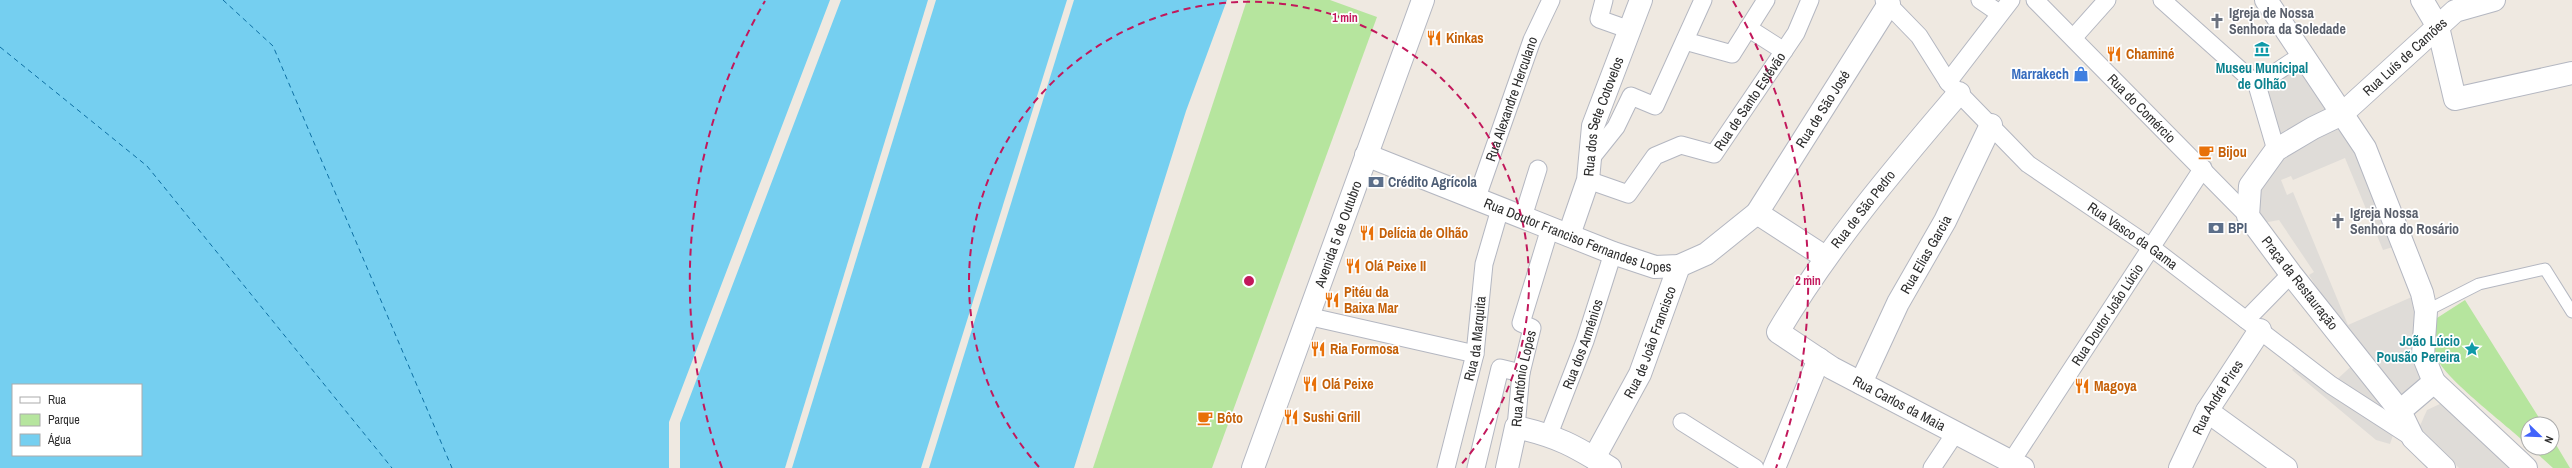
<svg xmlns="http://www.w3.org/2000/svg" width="2572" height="468" font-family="'Archivo Narrow',sans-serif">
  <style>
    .green { fill: #b6e59e }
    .plaza { fill: #dfdcd8; fill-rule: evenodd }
    .water { fill: #75cff0; fill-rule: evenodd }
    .pier { fill: #efe9e1 }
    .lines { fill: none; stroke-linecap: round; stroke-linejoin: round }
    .ferry { stroke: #0d6fa3; stroke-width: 1; stroke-dasharray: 5 4; stroke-linecap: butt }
    .service-casing { stroke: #b4b7c1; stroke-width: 13 }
    .pedestrian-casing { stroke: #b4b7c1; stroke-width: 19 }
    .minor-casing { stroke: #b4b7c1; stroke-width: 24 }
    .tertiary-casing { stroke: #b4b7c1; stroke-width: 24 }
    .secondary-casing { stroke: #b4b7c1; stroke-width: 24 }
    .service { stroke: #fff; stroke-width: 11 }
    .pedestrian { stroke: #fff; stroke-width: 17 }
    .minor { stroke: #fff; stroke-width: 22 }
    .tertiary { stroke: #fff; stroke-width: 22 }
    .secondary { stroke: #fff; stroke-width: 22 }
    .ring { fill: none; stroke: #c2185b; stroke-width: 2; stroke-dasharray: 7 5 }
    .labels { text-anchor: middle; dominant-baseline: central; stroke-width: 3.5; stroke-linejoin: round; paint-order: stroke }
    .worship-label { font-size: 14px; font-weight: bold; fill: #5b616d; stroke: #fff; text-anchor: start }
    .food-label { font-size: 14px; font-weight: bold; fill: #c56008; stroke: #fff; text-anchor: start }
    .street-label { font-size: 14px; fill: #2e2e2e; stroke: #fff }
    .culture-label { font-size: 14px; font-weight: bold; fill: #0d838f; stroke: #fff }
    .shop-label { font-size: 14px; font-weight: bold; fill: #366cbe; stroke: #fff; text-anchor: end }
    .service-label { font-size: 14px; font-weight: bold; fill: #4e5e75; stroke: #fff; text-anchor: start }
    .centre { fill: #c2185b; stroke: #fff; stroke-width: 2 }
    .ring-label { font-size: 12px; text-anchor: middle; font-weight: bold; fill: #c2185b; stroke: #fff; stroke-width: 3.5; stroke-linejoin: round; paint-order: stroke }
  </style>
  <rect width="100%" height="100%" fill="#efe9e1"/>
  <!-- green -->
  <g class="green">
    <path d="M1247 0H1330L1377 17 1212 468H1093Z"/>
    <path d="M2465 300 2543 424H2528V445C2509 427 2444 378 2437 358 2432 346 2436 330 2437 318Z"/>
    <path d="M2552 438 2570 468H2553L2531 448H2552Z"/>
  </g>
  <!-- plaza -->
  <g class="plaza">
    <path d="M2302 55 2342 114 2422 293 2434 382 2393 435 2390 444 2376 440 2292 370 2299 360 2331 385 2359 359 2309 275 2314 272 2279 220 2263 223 2250 186 2276 150 2257 85ZM2345 158 2383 250 2393 247 2414 296 2348 325 2293 192 2287 195 2281 180 2291 176 2293 180Z"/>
    <path d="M2442 403 2515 468H2459L2419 428 2427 410Z"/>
  </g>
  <!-- water -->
  <path class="water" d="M0 0H1227L1186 111 1074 468H0ZM13 385H141V455H13Z"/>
  <!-- pier -->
  <g class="pier">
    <path d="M830 0H841L680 423V468H669V422Z"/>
    <path d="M928 0H936L792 468H785Z"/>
    <path d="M1067 0H1074L929 468H921Z"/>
  </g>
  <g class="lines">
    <!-- ferry -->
    <g class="ferry">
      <path d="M223 0 273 46 452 468"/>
      <path d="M0 47 147 166 392 468"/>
    </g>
    <defs>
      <path id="service" d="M2426 311 2479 284 2545 269 2572 312"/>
      <g id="pedestrian">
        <path d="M1604 0 1599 19 1630 30"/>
        <path id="s1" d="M1884 0 1919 36 1948 82 2028 164 2152 248 2331 385 2413 438"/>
        <path d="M1980 0 1999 13"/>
        <path id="s2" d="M2035 0 2248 216"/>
        <path d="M2162 0 2257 85 2276 150"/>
        <path d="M1748 28 1784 51"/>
        <path d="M2074 37 2107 0"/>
        <path d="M1685 41 1732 54 1766 0"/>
        <path d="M1948 82 2011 0"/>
        <path d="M2257 85 2302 55"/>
        <path d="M1592 157 1616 127 1631 96 1655 106 1703 0"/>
        <path id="s3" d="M1588 180 1628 194 1655 156 1681 145 1714 154 1796 33 1810 0"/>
        <path id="s4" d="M1476 200 1532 40 1551 0"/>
        <path d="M1523 217 1538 169"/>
        <path d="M1307 316 1475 354"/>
        <path d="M2246 320 2291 274"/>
        <path d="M1682 422 1755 468"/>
        <path id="s5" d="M1516 427 1521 373 1532 328 1521 323 1550 228"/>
        <path id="s6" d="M1549 434 1585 341 1613 253"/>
        <path id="s7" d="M2011 462 2203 168"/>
        <path id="s8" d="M1446 468 1475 354 1484 264 1500 209"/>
        <path d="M1476 468 1500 368 1521 373"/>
        <path d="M1932 468 1956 432"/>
      </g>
      <g id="minor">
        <path d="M2422 0 2438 27 2455 99 2572 73"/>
        <path id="s9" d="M1959 93C1893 170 1829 246 1778 332L1832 368 2023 468"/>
        <path id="s10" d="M1366 155 1613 253 1655 267 1679 266 1706 254 1757 213 1889 4"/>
        <path d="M1757 213 1825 257"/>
        <path id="s11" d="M1569 235 1588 180 1593 126 1641 0"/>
        <path id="s12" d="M1861 383 1898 303 1945 221 1991 125"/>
        <path d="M2207 411 2286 468"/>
        <path id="s13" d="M2400 411 2291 274 2248 216 2250 186 2276 150 2313 128 2342 114 2455 11 2494 0"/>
        <path id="s14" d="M1594 458 1640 374 1679 266"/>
        <path d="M1507 468 1516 427C1557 436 1575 446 1610 468"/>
        <path d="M1774 468 1819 359"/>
        <path id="s15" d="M2180 468 2207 411 2260 330"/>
      </g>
      <path id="tertiary" d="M2266 0 2365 148 2422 293 2426 311 2423 355 2434 382"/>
      <g id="secondary">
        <path id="s16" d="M1253 468 1423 0"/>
        <path d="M2444 468 2413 438 2400 411 2434 382 2526 468"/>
      </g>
    </defs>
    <!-- service casing -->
    <use href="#service" class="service-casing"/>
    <!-- pedestrian casing -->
    <use href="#pedestrian" class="pedestrian-casing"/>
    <!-- minor casing -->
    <use href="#minor" class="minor-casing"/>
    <!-- tertiary casing -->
    <use href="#tertiary" class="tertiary-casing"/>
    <!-- secondary casing -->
    <use href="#secondary" class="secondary-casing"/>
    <!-- service -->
    <use href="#service" class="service"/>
    <!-- pedestrian -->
    <use href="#pedestrian" class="pedestrian"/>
    <!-- minor -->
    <use href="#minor" class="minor"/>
    <!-- tertiary -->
    <use href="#tertiary" class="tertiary"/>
    <!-- secondary -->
    <use href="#secondary" class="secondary"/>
  </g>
  <!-- distance rings -->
  <g class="ring">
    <path d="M1039 467A280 280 0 1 1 1459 467"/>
    <path d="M722 468A559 559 0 0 1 765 1M1733 1A559 559 0 0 1 1776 468"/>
  </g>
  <!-- icons -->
  <defs>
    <symbol id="church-bare" viewBox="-9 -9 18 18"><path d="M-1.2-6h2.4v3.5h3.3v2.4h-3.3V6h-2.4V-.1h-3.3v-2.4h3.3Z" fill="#6b7280" stroke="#fff" stroke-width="2.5" paint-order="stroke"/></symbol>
    <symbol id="restaurant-bare" viewBox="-9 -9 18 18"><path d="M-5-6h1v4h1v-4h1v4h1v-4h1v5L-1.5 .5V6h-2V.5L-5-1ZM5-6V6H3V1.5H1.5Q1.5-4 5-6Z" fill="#e8710a" stroke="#fff" stroke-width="2.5" paint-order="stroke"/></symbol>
    <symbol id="museum-bare" viewBox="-9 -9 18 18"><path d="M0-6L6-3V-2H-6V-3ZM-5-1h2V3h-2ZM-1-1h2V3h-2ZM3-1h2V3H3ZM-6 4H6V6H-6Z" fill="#0f9aa8" stroke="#fff" stroke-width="2.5" paint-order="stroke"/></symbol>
    <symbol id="shop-bare" viewBox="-9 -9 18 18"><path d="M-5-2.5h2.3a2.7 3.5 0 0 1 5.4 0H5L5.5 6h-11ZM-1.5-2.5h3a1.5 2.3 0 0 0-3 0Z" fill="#3f7fe0" stroke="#fff" stroke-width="2.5" paint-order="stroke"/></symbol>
    <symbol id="cafe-bare" viewBox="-9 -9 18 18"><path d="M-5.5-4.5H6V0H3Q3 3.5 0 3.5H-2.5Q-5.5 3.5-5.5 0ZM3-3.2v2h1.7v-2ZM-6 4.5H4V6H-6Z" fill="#e8710a" stroke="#fff" stroke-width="2.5" paint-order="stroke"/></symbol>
    <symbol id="bank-bare" viewBox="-9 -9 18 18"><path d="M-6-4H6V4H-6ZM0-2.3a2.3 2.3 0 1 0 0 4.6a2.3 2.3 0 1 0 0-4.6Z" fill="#5c6f8a" stroke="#fff" stroke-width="2.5" paint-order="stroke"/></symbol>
    <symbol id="sight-bare" viewBox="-9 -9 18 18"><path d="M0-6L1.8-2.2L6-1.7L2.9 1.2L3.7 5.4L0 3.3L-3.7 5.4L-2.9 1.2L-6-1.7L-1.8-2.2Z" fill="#0f9aa8" stroke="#fff" stroke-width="2.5" paint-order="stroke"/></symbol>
  </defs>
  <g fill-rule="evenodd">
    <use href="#church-bare" x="2206" y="10" width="22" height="22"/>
    <use href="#restaurant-bare" x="1423" y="27" width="22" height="22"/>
    <use href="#museum-bare" x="2251" y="38" width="22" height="22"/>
    <use href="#restaurant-bare" x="2103" y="43" width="22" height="22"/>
    <use href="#shop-bare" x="2070" y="63" width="22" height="22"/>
    <use href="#cafe-bare" x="2195" y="141" width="22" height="22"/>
    <use href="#bank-bare" x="1365" y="171" width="22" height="22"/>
    <use href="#church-bare" x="2327" y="210" width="22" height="22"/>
    <use href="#bank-bare" x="2205" y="217" width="22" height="22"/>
    <use href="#restaurant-bare" x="1356" y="222" width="22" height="22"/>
    <use href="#restaurant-bare" x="1342" y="255" width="22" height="22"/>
    <use href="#restaurant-bare" x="1321" y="289" width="22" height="22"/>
    <use href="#restaurant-bare" x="1307" y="338" width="22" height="22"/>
    <use href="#sight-bare" x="2461" y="338" width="22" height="22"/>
    <use href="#restaurant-bare" x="1299" y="373" width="22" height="22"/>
    <use href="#restaurant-bare" x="2071" y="375" width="22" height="22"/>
    <use href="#restaurant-bare" x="1280" y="406" width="22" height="22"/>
    <use href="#cafe-bare" x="1194" y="407" width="22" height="22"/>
  </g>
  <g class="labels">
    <!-- worship labels -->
    <g class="worship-label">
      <text x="2229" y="13">Igreja de Nossa<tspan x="2229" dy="16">Senhora da Soledade</tspan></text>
      <text x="2350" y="213">Igreja Nossa<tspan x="2350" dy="16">Senhora do Rosário</tspan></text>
    </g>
    <!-- food labels -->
    <g class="food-label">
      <text x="1446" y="38">Kinkas</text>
      <text x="2126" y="54">Chaminé</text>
      <text x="2218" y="152">Bijou</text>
      <text x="1379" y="233">Delícia de Olhão</text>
      <text x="1365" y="266">Olá Peixe II</text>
      <text x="1344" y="292">Pitéu da<tspan x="1344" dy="16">Baixa Mar</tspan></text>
      <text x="1330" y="349">Ria Formosa</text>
      <text x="1322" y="384">Olá Peixe</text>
      <text x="2094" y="386">Magoya</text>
      <text x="1303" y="417">Sushi Grill</text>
      <text x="1217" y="418">Bôto</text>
    </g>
    <!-- street labels -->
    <g class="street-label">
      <text stroke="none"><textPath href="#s13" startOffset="482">Rua Luís de Camões</textPath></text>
      <text stroke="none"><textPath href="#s4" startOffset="107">Rua Alexandre Herculano</textPath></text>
      <text stroke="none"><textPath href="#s3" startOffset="215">Rua de Santo Estêvão</textPath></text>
      <text stroke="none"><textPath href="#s2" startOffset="152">Rua do Comércio</textPath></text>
      <text stroke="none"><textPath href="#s10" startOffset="552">Rua de São José</textPath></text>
      <text stroke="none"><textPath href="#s11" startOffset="124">Rua dos Sete Cotovelos</textPath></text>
      <text transform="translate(1863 209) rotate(-52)">Rua de São Pedro</text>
      <text stroke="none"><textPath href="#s16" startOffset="249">Avenida 5 de Outubro</textPath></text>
      <text stroke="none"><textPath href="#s10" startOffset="227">Rua Doutor Franciso Fernandes Lopes</textPath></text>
      <text stroke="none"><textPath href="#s1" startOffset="346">Rua Vasco da Gama</textPath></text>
      <text stroke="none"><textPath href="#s12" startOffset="144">Rua Elias Garcia</textPath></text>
      <text transform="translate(2300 283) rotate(52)">Praça da Restauração</text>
      <text stroke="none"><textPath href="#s7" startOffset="176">Rua Doutor João Lúcio</textPath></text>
      <text stroke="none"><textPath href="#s8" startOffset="133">Rua da Marquita</textPath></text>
      <text stroke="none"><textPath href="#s14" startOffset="129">Rua de João Francisco</textPath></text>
      <text stroke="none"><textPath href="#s6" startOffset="96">Rua dos Arménios</textPath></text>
      <text stroke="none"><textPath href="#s5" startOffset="49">Rua António Lopes</textPath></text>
      <text stroke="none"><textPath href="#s15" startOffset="80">Rua André Pires</textPath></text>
      <text stroke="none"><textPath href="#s9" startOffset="441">Rua Carlos da Maia</textPath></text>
    </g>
    <!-- culture labels -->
    <g class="culture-label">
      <text x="2262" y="68">Museu Municipal<tspan x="2262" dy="16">de Olhão</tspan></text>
      <text x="2460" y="341" text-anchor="end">João Lúcio<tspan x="2460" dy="16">Pousão Pereira</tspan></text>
    </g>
    <!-- shop labels -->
    <g class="shop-label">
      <text x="2069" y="74">Marrakech</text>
    </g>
    <!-- service labels -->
    <g class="service-label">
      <text x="1388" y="182">Crédito Agrícola</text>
      <text x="2228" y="228">BPI</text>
    </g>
  </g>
  <circle cx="1249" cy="281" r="6" class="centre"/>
  <g class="ring-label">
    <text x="1345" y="22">1 min</text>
    <text x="1808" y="285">2 min</text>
  </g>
  <!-- legend -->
  <rect x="12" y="384" width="130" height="72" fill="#ffffff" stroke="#ababab"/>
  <rect x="20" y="397" width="20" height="6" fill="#ffffff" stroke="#ababab"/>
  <text x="48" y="404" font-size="12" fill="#2e2e2e">Rua</text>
  <rect x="20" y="414" width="20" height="12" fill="#b6e59e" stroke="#ababab"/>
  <text x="48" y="424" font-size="12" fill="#2e2e2e">Parque</text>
  <rect x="20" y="434" width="20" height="12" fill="#75cff0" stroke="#ababab"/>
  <text x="48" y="444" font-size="12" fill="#2e2e2e">Água</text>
  <!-- north arrow -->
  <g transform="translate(2540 436) rotate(113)"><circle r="19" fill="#ffffff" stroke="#ababab"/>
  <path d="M0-3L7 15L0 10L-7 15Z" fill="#4264fb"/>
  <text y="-6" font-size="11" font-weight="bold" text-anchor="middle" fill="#2e2e2e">N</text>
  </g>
</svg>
